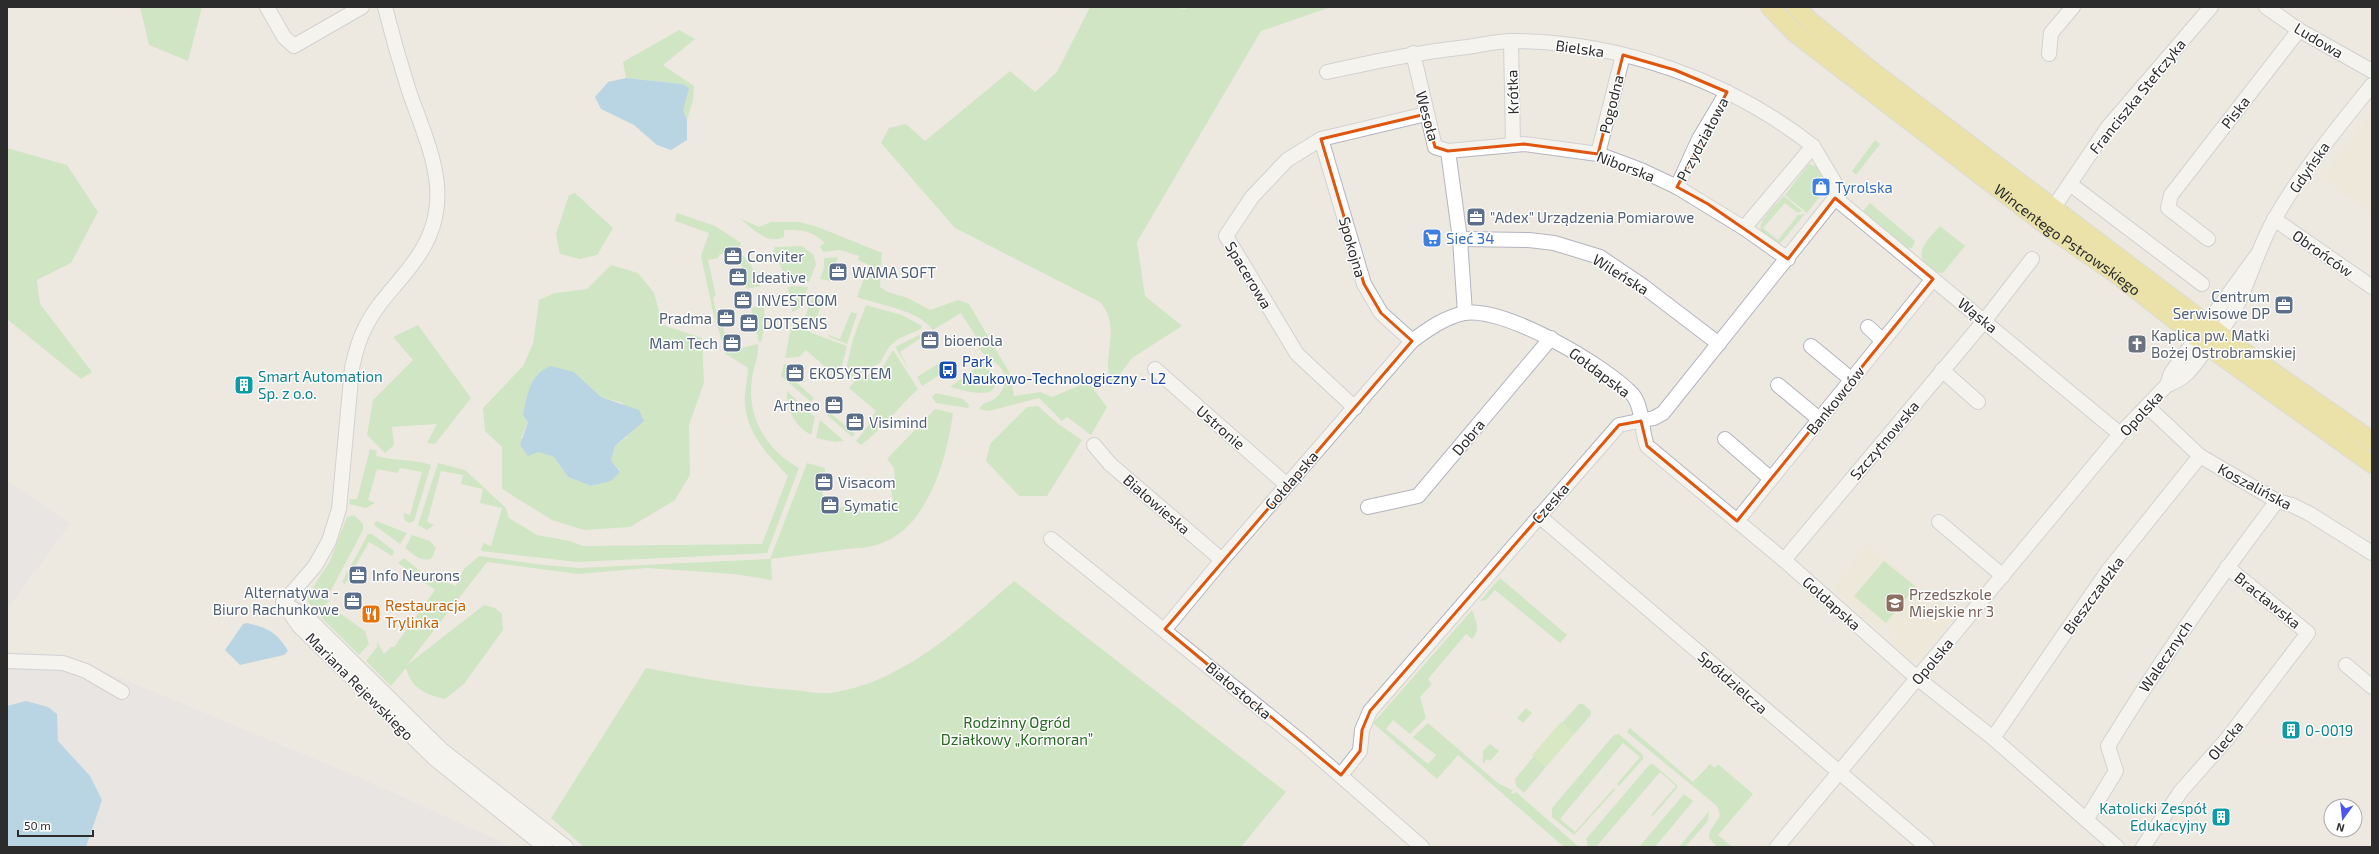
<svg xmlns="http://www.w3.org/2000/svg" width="2379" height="854" font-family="'Exo 2',sans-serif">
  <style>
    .industrial { fill: #e2e0e6 }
    .education { fill: #ede7d1 }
    .green { fill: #aee0a0; fill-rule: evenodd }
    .pitch { fill: #bee69d }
    .water { fill: #7abde7 }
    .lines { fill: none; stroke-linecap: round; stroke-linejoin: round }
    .minor-casing { stroke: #b3b4bf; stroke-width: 16 }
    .major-casing { stroke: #c8c8c8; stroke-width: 20 }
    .minor { stroke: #fff; stroke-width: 14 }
    .major { stroke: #e8da69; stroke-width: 18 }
    .marked { fill: none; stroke: #df570e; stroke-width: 3; stroke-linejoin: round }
    .labels { text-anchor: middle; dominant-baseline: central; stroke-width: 3; stroke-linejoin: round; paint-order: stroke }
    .street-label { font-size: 15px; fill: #2c2c2c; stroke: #fff }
    .shop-label { font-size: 15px; fill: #366cbe; stroke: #fff; text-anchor: start }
    .service-label { font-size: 15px; fill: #4e5e75; stroke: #fff; text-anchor: start }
    .worship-label { font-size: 15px; fill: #5b616d; stroke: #fff; text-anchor: start }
    .transit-label { font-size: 15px; fill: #164399; stroke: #fff; text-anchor: start }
    .culture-label { font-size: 15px; fill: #0d838f; stroke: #fff; text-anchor: start }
    .education-label { font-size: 15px; fill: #785e54; stroke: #fff; text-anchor: start }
    .food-label { font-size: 15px; fill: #c56008; stroke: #fff; text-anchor: start }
    .park-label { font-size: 15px; fill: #266620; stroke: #fff }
  </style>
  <rect width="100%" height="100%" fill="#ede9e0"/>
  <!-- industrial -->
  <g class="industrial">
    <path d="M10 482 70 524 7 609V484Z"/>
    <path d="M7 652 68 656 365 780 512 847H7Z"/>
  </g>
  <!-- education -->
  <g class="education">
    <path d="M2372 112V213L2322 177Z"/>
    <path d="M1868 544 1955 616 1921 659 1911 660 1890 643 1897 634 1884 623 1878 629 1833 588Z"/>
  </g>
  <!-- green -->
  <g class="green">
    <path d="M140 7H202L188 61 149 45Z"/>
    <path d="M1090 7H1176L1184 9 1190 7H1331L1261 31 1137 242 1145 296 1182 326 1132 358 1110 388C1110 380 1108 371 1108 363 1109 340 1117 322 1100 302L955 228 881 143 889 128 906 124 925 141 1010 71 1035 92 1057 72Z"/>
    <path d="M679 30 695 39 663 65 694 86 693 100 687 120 683 110 682 84 626 78 623 62Z"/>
    <path d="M1875 140 1880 144 1856 175 1852 171Z"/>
    <path d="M7 148 67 165 98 212 71 263 37 280 40 304 92 372 81 379 7 319Z"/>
    <path d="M1809 164 1816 166 1824 174 1812 187 1821 195 1807 213 1785 195Z"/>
    <path d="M575 193 613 228 597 255 580 259 560 254 556 234 569 195Z"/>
    <path d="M1784 196 1802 211 1798 213 1785 203 1763 228 1778 240 1798 215 1805 214 1779 245C1774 241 1767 238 1763 234 1753 224 1777 203 1784 196Z"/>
    <path d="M1870 203 1915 241 1912 248 1908 249 1863 211Z"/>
    <path d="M677 213 715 226 741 243 739 249 720 254 718 258 708 260 716 296 713 297 716 312 719 311 729 351 758 344C759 356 754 366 752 378 746 416 766 450 799 468L767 553 577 562 481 551 483 543 491 546 502 508 480 503 483 489 461 484 463 475 441 471 427 522 434 525 427 530 418 525 438 463 465 470 506 508 509 518 537 535 570 541 583 546 762 544 788 476C765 452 742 428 745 393 746 385 748 376 748 368L726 354 713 312 701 256 709 233 675 221Z"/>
    <path d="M739 218 759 227 771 222H799L818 227 882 253 880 287 888 292 908 298 930 310 958 300 969 304 1009 372 1014 396 1040 392 1052 397 1088 382 1107 407 1091 435 1067 417 1062 421 1039 398 989 411 979 409 984 403C1000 401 1012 381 1000 367 994 360 986 357 980 350L978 347 981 345 961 313 933 330C919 310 879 305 857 297L869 265 858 260 859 256 840 250 823 252 820 246 825 243C810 230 803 230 784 230V237C766 246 752 227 739 218Z"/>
    <path d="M1940 226 1965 246 1943 273C1936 273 1933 270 1927 265 1912 251 1931 237 1940 226Z"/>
    <path d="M802 246 814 255 816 265 809 282 802 280 788 282 773 250 775 247Z"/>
    <path d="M742 254 751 265 760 286 747 289 739 255Z"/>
    <path d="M838 257 830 281 820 279 824 267V258Z"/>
    <path d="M611 265 638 273 654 293 663 325 702 338 704 383 689 425 690 475 675 500 630 527 584 530 552 520 502 489V447L485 431 483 408 523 366 533 344 539 300 555 293 587 289ZM574 372 601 397 623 403 627 437 615 446 611 460 620 471 611 481 591 486 568 477 554 457 538 452 521 438 528 422Z"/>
    <path d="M791 286 808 287 800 308 792 312 788 288Z"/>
    <path d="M812 297 823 300 813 327 804 320Z"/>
    <path d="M764 305 765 325 761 342H759L751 308Z"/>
    <path d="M866 305 902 315 922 326 921 329 898 339 889 347 880 363 851 378 845 373 853 339Z"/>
    <path d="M851 312 857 314 847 344 829 337V335L840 339Z"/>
    <path d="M792 322 799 323 812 333 847 346 840 374 837 377 806 350 799 357 785 358Z"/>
    <path d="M418 325 471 398 435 444 427 443 437 424 392 427 394 445 385 453 367 435 373 400 413 360 393 337Z"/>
    <path d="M919 335 921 338 900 352 909 370 895 347Z"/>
    <path d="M893 350 918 389C898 407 883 429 861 445L856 441 872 421 871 420 876 411 849 388 855 381 882 368Z"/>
    <path d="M941 362 946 371 922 386 917 377Z"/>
    <path d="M784 364 793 366 787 374 814 398 811 402 781 376Z"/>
    <path d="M977 367H985L994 375C1003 404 963 390 950 387Z"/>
    <path d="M787 391 815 417 811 435C795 426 786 410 787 391Z"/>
    <path d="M936 393 963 399 969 405 968 408 936 403 932 397Z"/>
    <path d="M1038 406 1057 423 1082 440 1047 496H1019L986 461 990 444 1027 407Z"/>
    <path d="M935 409 953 413C947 458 928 529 879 544 869 548 857 548 846 549 821 552 796 556 771 559L772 580 734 574 647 568 578 574 487 562 407 665 484 605 495 608 502 614 503 630 464 684 445 699C426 695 411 688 406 668L391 686 366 661 377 647V641L384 654 391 647H394L435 590 398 563 404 558 421 572 456 586 464 569 479 556 544 565 580 568 770 559 807 463 825 468V476L820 477 825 509 893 501 890 481 895 480 894 468 887 459Z"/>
    <path d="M828 411 855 434 852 437 826 414Z"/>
    <path d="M820 420 844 441 835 442 816 438Z"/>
    <path d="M370 449 377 451 376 456C395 461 413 459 431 465L414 521 409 523 405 521 403 513 410 515 422 472 400 468 398 473 377 469 368 500 375 503 366 508 349 504 350 499H357Z"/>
    <path d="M354 515 363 524V530L328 596 329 602 315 611 308 602V595L330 561 347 517Z"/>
    <path d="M376 521 407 533 400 544 374 525Z"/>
    <path d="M368 534H372L394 551 392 556 369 542 345 584 342 582Z"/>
    <path d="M412 535 430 541 436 548 432 558C421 563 414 555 405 548Z"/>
    <path d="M1884 561 1916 587 1886 623 1854 596Z"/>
    <path d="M1500 578 1567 635 1560 643 1495 590 1486 600 1480 601Z"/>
    <path d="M1014 581 1286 792 1241 847H584L551 818 646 668C695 677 744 687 793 690 805 691 818 694 830 693 903 683 961 627 1014 581Z"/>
    <path d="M331 607 365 631 369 644 359 655 320 616Z"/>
    <path d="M1472 610C1476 621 1481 630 1472 639L1466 634 1428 679 1432 684 1420 697 1426 718 1410 734 1393 720 1386 729 1428 764 1436 755 1413 737 1428 723 1499 784 1513 790 1511 793 1514 794 1516 792 1579 847H1564L1458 755 1437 779 1373 723Z"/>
    <path d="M1579 704H1583L1591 711V715L1574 734 1562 723Z"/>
    <path d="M1526 708 1532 713 1523 723 1517 718Z"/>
    <path d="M1630 728 1693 782 1710 764 1715 768 1718 764 1753 794 1718 835 1732 847H1717L1709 838 1710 831 1720 816 1717 806 1627 732Z"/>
    <path d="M1619 734 1643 755V759L1619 786 1617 784 1640 757 1623 743 1560 819 1575 832 1614 788 1615 790 1574 835 1552 817V808L1614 735Z"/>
    <path d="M1490 744 1499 751 1490 761 1487 759 1483 764V751Z"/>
    <path d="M1534 756 1546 767 1524 793 1516 786 1515 779Z"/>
    <path d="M1650 764H1653L1677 785V788L1653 816 1651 815 1676 786 1660 772 1596 847H1588L1586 839Z"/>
    <path d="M1684 794 1693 801 1655 847H1639Z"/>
    <path d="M1709 811 1708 821 1685 847H1679Z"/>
  </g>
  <!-- pitch -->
  <path class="pitch" d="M1561 722 1574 734 1546 767 1532 755Z"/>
  <!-- water -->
  <g class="water">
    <path d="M626 78 682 84 689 88 683 110 687 120V140L671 150 657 145 634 125 601 109 595 97 608 82Z"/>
    <path d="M550 366 574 372 601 397 639 410 644 421 615 446 611 460 620 472 611 481 591 486 568 477 554 457 538 452 528 456 520 445 528 422 523 415C528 393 529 376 550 366Z"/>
    <path d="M247 623C267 628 277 632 288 651L284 655 240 665 225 650 243 624Z"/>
    <path d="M26 701 48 707 57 714 58 741 90 776 102 800 86 847H7V706Z"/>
  </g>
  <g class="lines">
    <defs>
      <g id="minor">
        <path d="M267 7 284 37 294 46 362 7"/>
        <path d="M2266 7 2299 30 2372 71"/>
        <path d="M1511 41 1513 144"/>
        <path d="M1413 53 1435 147 1448 151 1460 239 1465 313"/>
        <path d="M2049 54 2051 33 2073 7"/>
        <path d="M1327 72C1373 62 1419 52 1467 47 1481 45 1497 41 1512 41 1619 41 1729 80 1813 146"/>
        <path d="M1321 139 1364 284 1381 313 1412 341"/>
        <path d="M1448 151 1524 144 1598 154 1641 170 1677 187 1744 228"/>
        <path d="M1598 154 1623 55"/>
        <path d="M2070 184 2202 284"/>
        <path d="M1677 187 1699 139 1727 92"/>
        <path d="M1835 198 2120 434"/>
        <path d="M2054 207 2108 127 2211 7"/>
        <path d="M2274 219 2372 287"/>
        <path d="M1460 239 1529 240 1554 243 1600 257 1643 286 1719 344"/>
        <path d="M2208 239 2168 208 2171 195 2299 30"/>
        <path d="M1868 327 1882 340"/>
        <path d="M1811 346 1852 380"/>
        <path d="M1155 369 1287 485"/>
        <path d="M1942 370 1978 402"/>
        <path d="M1778 385 1819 419"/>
        <path d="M2167 385C2186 379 2193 367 2204 352 2217 336 2232 318 2240 299 2252 272 2260 244 2275 218 2302 171 2337 128 2372 85"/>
        <path d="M2147 406 2200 456 2277 501 2292 505 2310 514 2372 553"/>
        <path d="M1355 408 1297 354 1226 236 1252 197 1287 160 1321 139 1426 114"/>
        <path d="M1725 439 1771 479"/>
        <path d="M1094 445 1110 464 1222 560"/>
        <path d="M1368 507 1418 496 1551 338"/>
        <path d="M1539 516 1927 847"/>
        <path d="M1737 521 1933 279"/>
        <path d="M1939 522 2003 576"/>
        <path d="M1051 539 1303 743 1422 847"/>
        <path d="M1784 560 1985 320 2032 259"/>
        <path d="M283 603 315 566 329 541 339 509 352 368C355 354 358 341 365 328 378 300 404 279 420 253 456 197 428 146 409 91 400 63 392 35 385 7"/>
        <path d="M283 603 307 617 442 750 566 847"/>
        <path d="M286 607 299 626 435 759 545 847"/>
        <path d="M1165 629 1222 560 1412 341C1428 329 1445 317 1465 313 1504 306 1606 366 1632 394 1643 406 1641 431 1647 446L1784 560 1917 678 1993 738 2117 847"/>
        <path d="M7 661 63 663 86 671 122 692"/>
        <path d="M2346 665 2372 687"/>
        <path d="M1993 738 2107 572 2200 456"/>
        <path d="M1341 775 1360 751 1362 730 1370 711 1619 425 1654 418 1663 413 1835 198 1838 188 1813 146 1744 228 1788 259"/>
        <path d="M2086 820 2116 771 2108 746C2160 661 2217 580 2277 501"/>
        <path d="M1777 847 2120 434 2167 385 2171 373 2257 255"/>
        <path d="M2143 847 2181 791 2227 739 2308 633 2227 567"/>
      </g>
      <g id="major">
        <path id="s1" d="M1770 7 1795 33 2051 229 2115 273 2209 347 2372 464"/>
        <path d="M1796 7 1810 21 1877 75 2241 350 2372 441"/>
      </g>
    </defs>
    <!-- minor casing -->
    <use href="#minor" class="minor-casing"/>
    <!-- major casing -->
    <use href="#major" class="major-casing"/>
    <!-- minor -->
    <use href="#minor" class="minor"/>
    <!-- major -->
    <use href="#major" class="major"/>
  </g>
  <!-- marked area -->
  <path d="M0 0H2379V854H0ZM1623 55 1675 70 1727 92 1677 187 1708 204 1788 259 1835 198 1933 279 1737 521 1647 446 1641 421 1619 425 1370 711 1362 730 1360 751 1341 775 1165 629 1412 341 1381 313 1364 284 1321 139 1426 114 1435 147 1448 151 1524 144 1598 154Z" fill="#ede9e0" fill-opacity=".55" fill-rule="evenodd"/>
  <path class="marked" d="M1623 55 1675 70 1727 92 1677 187 1708 204 1788 259 1835 198 1933 279 1737 521 1647 446 1641 421 1619 425 1370 711 1362 730 1360 751 1341 775 1165 629 1412 341 1381 313 1364 284 1321 139 1426 114 1435 147 1448 151 1524 144 1598 154Z"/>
  <!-- icons -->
  <defs>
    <symbol id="shop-square" viewBox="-11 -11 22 22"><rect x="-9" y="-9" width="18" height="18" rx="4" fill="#3f7fe0" stroke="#fff"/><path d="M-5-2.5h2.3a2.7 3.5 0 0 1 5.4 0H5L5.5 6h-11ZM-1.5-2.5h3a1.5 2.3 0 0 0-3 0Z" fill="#fff"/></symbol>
    <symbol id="office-square" viewBox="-11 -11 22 22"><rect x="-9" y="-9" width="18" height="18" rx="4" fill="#5c6f8a" stroke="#fff"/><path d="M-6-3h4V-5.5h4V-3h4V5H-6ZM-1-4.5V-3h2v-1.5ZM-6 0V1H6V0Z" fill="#fff"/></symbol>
    <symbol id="supermarket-square" viewBox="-11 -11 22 22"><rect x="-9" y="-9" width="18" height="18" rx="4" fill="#3f7fe0" stroke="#fff"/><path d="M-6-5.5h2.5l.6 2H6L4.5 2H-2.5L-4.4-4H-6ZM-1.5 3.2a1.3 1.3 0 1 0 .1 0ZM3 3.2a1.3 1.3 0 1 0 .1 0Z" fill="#fff"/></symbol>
    <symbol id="church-square" viewBox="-11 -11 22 22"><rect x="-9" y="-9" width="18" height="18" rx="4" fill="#6b7280" stroke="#fff"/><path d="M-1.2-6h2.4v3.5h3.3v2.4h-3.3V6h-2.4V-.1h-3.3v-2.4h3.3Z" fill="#fff"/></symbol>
    <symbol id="bus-square" viewBox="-11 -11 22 22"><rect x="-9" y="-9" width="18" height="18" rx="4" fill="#1a4fb4" stroke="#fff"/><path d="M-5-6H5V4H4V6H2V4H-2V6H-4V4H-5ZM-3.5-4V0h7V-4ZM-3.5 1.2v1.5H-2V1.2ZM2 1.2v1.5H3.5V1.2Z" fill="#fff"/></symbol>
    <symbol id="building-square" viewBox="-11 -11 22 22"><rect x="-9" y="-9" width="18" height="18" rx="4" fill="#0f9aa8" stroke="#fff"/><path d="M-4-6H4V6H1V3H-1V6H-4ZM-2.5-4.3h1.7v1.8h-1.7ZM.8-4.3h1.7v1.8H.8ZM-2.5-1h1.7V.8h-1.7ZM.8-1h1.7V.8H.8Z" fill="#fff"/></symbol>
    <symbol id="school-square" viewBox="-11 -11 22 22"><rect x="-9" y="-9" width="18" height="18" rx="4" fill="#8d6e63" stroke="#fff"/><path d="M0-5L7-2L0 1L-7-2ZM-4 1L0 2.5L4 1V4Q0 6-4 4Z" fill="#fff"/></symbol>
    <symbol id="restaurant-square" viewBox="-11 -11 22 22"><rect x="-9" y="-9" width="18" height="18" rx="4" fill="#e8710a" stroke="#fff"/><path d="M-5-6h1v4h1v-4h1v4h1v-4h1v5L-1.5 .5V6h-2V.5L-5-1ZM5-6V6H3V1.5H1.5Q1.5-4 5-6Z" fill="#fff"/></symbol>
  </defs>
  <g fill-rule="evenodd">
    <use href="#shop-square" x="1810" y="176" width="22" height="22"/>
    <use href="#office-square" x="1465" y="206" width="22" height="22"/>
    <use href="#supermarket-square" x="1421" y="227" width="22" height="22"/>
    <use href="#office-square" x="722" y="245" width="22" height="22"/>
    <use href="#office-square" x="827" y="261" width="22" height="22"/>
    <use href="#office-square" x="727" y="266" width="22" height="22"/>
    <use href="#office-square" x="732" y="289" width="22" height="22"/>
    <use href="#office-square" x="2273" y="294" width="22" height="22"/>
    <use href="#office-square" x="715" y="307" width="22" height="22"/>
    <use href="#office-square" x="738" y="312" width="22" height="22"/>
    <use href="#office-square" x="919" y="329" width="22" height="22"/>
    <use href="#office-square" x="721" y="332" width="22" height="22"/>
    <use href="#church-square" x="2126" y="333" width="22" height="22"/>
    <use href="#bus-square" x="937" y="359" width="22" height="22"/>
    <use href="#office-square" x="784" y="362" width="22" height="22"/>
    <use href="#building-square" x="233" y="374" width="22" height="22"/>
    <use href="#office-square" x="823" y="394" width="22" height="22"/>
    <use href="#office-square" x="844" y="411" width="22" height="22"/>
    <use href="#office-square" x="813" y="471" width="22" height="22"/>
    <use href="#office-square" x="819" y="494" width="22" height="22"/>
    <use href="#office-square" x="347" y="564" width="22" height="22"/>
    <use href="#office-square" x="342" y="590" width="22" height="22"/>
    <use href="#school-square" x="1884" y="592" width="22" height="22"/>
    <use href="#restaurant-square" x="360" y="603" width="22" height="22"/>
    <use href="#building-square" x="2280" y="719" width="22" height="22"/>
    <use href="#building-square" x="2210" y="806" width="22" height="22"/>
  </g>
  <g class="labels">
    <!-- street labels -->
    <g class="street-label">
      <text transform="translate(2319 40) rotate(31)">Ludowa</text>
      <text transform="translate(1580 48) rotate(8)">Bielska</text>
      <text transform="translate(1512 92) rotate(-92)">Krótka</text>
      <text transform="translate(2137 96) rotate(-51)">Franciszka Stefczyka</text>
      <text transform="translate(1611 104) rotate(-76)">Pogodna</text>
      <text transform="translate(2235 112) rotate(-52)">Piska</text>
      <text transform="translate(1428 116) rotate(75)">Wesoła</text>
      <text transform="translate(1702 139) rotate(-62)">Przydziałowa</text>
      <text transform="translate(1626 166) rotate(21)">Niborska</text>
      <text transform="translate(2309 167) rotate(-55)">Gdyńska</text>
      <text stroke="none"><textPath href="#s1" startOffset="378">Wincentego Pstrowskiego</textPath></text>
      <text transform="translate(1353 247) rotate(74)">Spokojna</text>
      <text transform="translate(2323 253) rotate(35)">Obrońców</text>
      <text transform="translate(1621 274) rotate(32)">Wileńska</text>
      <text transform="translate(1249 275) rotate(59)">Spacerowa</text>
      <text transform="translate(1978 315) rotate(39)">Wąska</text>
      <text transform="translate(1600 372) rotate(37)">Gołdapska</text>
      <text transform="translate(1835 400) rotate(-51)">Bankowców</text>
      <text transform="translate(2141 413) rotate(-47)">Opolska</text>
      <text transform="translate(1221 427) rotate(41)">Ustronie</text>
      <text transform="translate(1468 437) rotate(-50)">Dobra</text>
      <text transform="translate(1884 440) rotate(-50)">Szczytnowska</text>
      <text transform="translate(1291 480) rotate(-49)">Gołdapska</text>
      <text transform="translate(2255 486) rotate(28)">Koszalińska</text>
      <text transform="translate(1550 503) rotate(-49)">Czeska</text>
      <text transform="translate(1157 504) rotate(41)">Białowieska</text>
      <text transform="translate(2093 595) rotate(-54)">Bieszczadzka</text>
      <text transform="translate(2268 600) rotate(39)">Bracławska</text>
      <text transform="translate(1832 603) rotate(42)">Gołdapska</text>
      <text transform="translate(2165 656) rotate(-56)">Walecznych</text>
      <text transform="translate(1932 661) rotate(-50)">Opolska</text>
      <text transform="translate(1733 682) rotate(41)">Spółdzielcza</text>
      <text transform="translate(360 686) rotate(45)">Mariana Rejewskiego</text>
      <text transform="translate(1239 690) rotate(40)">Białostocka</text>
      <text transform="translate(2225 740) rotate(-50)">Olecka</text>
    </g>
    <!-- shop labels -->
    <g class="shop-label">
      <text x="1835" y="187">Tyrolska</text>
      <text x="1446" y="238">Sieć 34</text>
    </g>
    <!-- service labels -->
    <g class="service-label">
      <text x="1490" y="217">"Adex" Urządzenia Pomiarowe</text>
      <text x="747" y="256">Conviter</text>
      <text x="852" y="272">WAMA SOFT</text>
      <text x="752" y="277">Ideative</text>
      <text x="2270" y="296" text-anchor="end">Centrum<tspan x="2270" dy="17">Serwisowe DP</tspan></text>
      <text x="757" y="300">INVESTCOM</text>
      <text x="712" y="318" text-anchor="end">Pradma</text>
      <text x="763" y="323">DOTSENS</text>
      <text x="944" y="340">bioenola</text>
      <text x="718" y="343" text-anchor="end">Mam Tech</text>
      <text x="809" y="373">EKOSYSTEM</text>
      <text x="820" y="405" text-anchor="end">Artneo</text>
      <text x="869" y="422">Visimind</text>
      <text x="838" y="482">Visacom</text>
      <text x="844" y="505">Symatic</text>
      <text x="372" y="575">Info Neurons</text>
      <text x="339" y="592" text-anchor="end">Alternatywa -<tspan x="339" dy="17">Biuro Rachunkowe</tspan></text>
    </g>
    <!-- worship labels -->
    <g class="worship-label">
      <text x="2151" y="335">Kaplica pw. Matki<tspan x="2151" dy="17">Bożej Ostrobramskiej</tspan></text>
    </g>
    <!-- transit labels -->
    <g class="transit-label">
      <text x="962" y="361">Park<tspan x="962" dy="17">Naukowo-Technologiczny - L2</tspan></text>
    </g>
    <!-- culture labels -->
    <g class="culture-label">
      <text x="258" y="376">Smart Automation<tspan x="258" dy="17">Sp. z o.o.</tspan></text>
      <text x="2305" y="730">0-0019</text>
      <text x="2207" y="808" text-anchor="end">Katolicki Zespół<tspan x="2207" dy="17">Edukacyjny</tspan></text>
    </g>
    <!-- education labels -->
    <g class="education-label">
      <text x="1909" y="594">Przedszkole<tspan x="1909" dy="17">Miejskie nr 3</tspan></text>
    </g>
    <!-- food labels -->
    <g class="food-label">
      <text x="385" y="605">Restauracja<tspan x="385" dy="17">Trylinka</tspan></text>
    </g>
    <!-- park labels -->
    <g class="park-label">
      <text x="1017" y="722">Rodzinny Ogród<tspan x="1017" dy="17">Działkowy „Kormoran”</tspan></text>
    </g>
  </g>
  <!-- border -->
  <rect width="2379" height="854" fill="none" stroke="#2c2c2c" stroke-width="16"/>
  <!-- north arrow -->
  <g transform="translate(2343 818) rotate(195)"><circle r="19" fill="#ffffff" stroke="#ababab"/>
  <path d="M0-3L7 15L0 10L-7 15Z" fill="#4b56ef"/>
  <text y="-6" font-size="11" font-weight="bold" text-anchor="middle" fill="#2c2c2c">N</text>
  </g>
  <!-- scale -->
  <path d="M18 830v6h75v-6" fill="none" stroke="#2c2c2c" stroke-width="2"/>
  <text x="24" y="830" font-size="12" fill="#2c2c2c" stroke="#ffffff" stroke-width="3" paint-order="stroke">50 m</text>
</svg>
